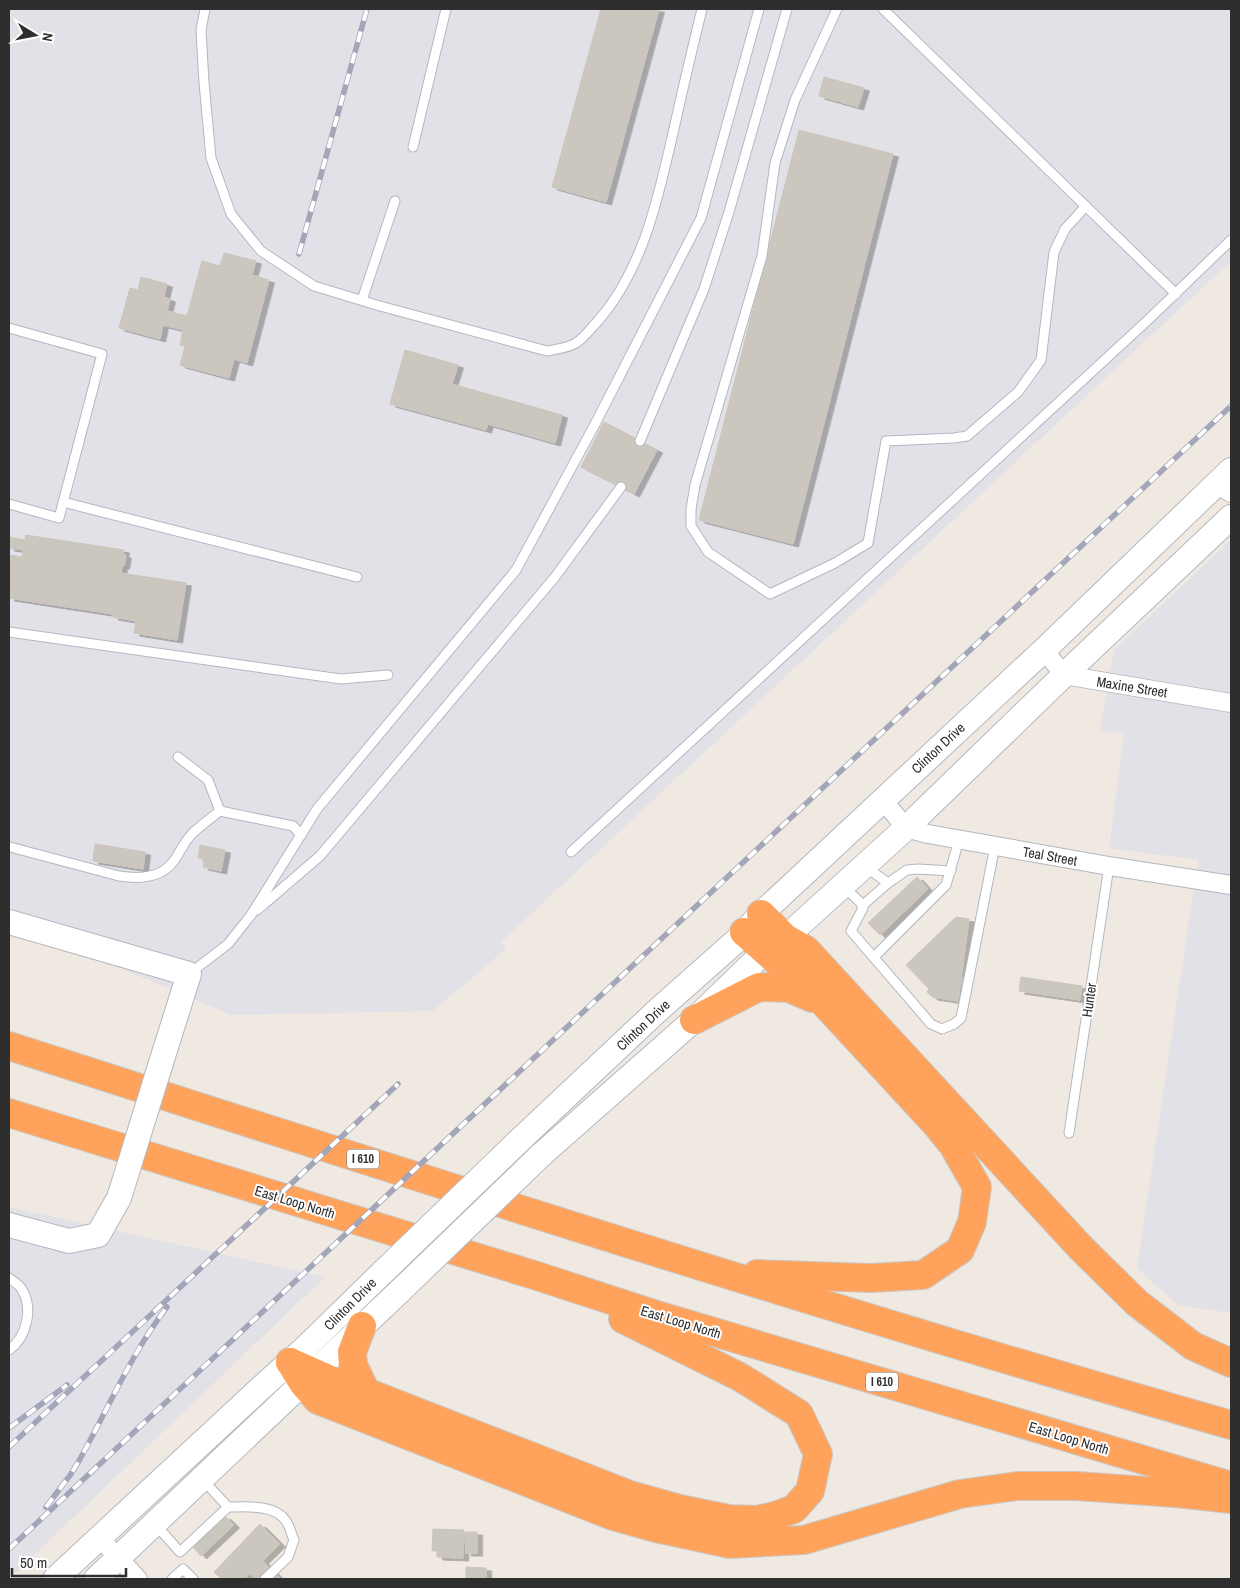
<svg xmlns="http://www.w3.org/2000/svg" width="1240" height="1588" font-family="'Archivo Narrow',sans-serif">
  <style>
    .industrial { fill: #e3e1e8 }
    .building { fill: #cbc7bf; stroke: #cbc5ba; filter: url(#shadow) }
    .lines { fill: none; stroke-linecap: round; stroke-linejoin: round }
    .lane-casing { stroke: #b4b7c1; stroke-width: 11 }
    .street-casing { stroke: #b4b7c1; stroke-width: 20 }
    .secondary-casing { stroke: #b4b7c1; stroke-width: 26 }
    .highway-casing { stroke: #c9c9c9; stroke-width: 30 }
    .lane { stroke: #fff; stroke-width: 9 }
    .street { stroke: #fff; stroke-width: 18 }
    .secondary { stroke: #fff; stroke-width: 24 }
    .highway { stroke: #ffa35c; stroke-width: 28 }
    .rail-casing { stroke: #a3a6b8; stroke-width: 5.5 }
    .rail { stroke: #fff; stroke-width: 4; stroke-dasharray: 11; stroke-linecap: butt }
    .secondary-bridge-casing { stroke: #b4b7c1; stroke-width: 26; stroke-linecap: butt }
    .secondary-bridge { stroke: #fff; stroke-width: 24 }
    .labels { text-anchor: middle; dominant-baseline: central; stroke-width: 4; stroke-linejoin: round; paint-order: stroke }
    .shield { fill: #fff; stroke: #6d6d6d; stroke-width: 1 }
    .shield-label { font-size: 12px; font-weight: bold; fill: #2e2e2e }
    .street-label { font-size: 14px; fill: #2e2e2e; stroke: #fff }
  </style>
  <defs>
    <filter id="shadow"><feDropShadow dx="5.5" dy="3" stdDeviation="0" flood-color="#0004"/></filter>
  </defs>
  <rect width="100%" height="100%" fill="#efe9e1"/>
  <!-- industrial -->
  <g class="industrial">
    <path d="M9 9H1231V261L501 942 506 949 433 1011 231 1015 9 921Z"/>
    <path d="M1231 540V1313L1178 1305 1137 1268 1198 860 1109 848 1124 734 1100 730 1114 650Z"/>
    <path d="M9 1207 325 1277 9 1579Z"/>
  </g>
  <!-- building -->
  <g class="building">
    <path d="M601 9H659L606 202 552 187Z"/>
    <path d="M824 77 864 88 858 107 819 96Z"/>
    <path d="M799 130 893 154 793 544 699 520Z"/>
    <path d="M224 253 256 261 252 275 269 280 247 363 234 359 229 378 180 365 185 346 180 345 183 330 163 325 160 339 119 328 130 288 138 290 141 277 167 284 164 297 170 299 167 311 187 316 202 261 220 266Z"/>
    <path d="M405 350 458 365 452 384 562 415 555 443 488 424 486 430 390 404Z"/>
    <path d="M604 422 657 450 634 494 581 467Z"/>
    <path d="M26 535 124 550 123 555H126L124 566H122L121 573 186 583 177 640 134 633 136 621 113 617V614L9 598V555L22 557 23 550 9 548V537L25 540Z"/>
    <path d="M95 844 145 852 143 869 93 861Z"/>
    <path d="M200 845 225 850 221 871 203 867 205 859 198 858Z"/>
    <path d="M917 877 928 889 880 935 868 923Z"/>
    <path d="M956 917 969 919 961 978H964L963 986 960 985 958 1001 932 997 927 992 929 989 906 965Z"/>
    <path d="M1021 977 1082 986 1080 1000 1019 991Z"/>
    <path d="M225 1516 234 1525 201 1556 193 1547Z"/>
    <path d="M260 1524 280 1544 245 1579H222L214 1572Z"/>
    <path d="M433 1529 464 1530 463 1558 437 1557V1551H432Z"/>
    <rect x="466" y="1532" width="11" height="21"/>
    <path d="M263 1561 280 1578 278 1579H256L250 1574Z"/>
    <path d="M466 1567 486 1568V1579H466Z"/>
  </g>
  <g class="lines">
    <defs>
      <g id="lane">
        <path d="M205 9 201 30 204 83 211 158 231 214 261 251 314 286 380 306 547 351C557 349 568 348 576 343 585 337 591 328 598 321 646 266 660 189 676 120 684 83 693 46 702 9"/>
        <path d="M837 9 795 100 775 163 762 256 695 485 691 509V526L708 552 770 594 835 563 868 543 886 441 954 438 967 436 1018 392 1041 360 1054 252 1065 229 1086 206"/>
        <path d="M883 9 1176 294"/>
        <path d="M413 147 446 9"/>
        <path d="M362 300 395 201"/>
        <path d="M9 328 102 354 59 518 9 504"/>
        <path d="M640 441 704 289 729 212 787 9"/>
        <path d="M63 502 357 577"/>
        <path d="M9 632 341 679 388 675"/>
        <path d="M178 757 208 780 220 811"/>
        <path d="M10 847 119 876C138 879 160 879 173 862 180 853 184 841 193 833 201 825 211 818 220 811L293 826 301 835"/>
        <path d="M571 852 1148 320 1231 240"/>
        <path d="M866 867 888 883 907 870 918 869 951 871"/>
        <path d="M844 887 861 903 863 908 851 931 931 1024 942 1029 954 1024 961 1018 995 846"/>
        <path d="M862 906 888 883"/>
        <path d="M257 910 320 856 555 577 621 487"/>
        <path d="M874 957 946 885 959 840"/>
        <path d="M189 974 228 944 251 915 317 809 516 570 594 426 701 218 759 9"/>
        <path d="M1069 1133 1109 866"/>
        <path d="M9 1278C13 1281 18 1284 21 1288 34 1307 27 1337 9 1350"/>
        <path d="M228 1507C246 1507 275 1504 286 1521 290 1526 291 1534 294 1540L288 1557 265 1579"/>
        <path d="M155 1524 180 1552 228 1507 203 1480"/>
        <path d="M172 1579 183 1569 193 1579"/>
      </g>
      <g id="street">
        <path d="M1216 484 1231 493"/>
        <path d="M1044 650 1064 675 1231 703"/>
        <path d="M882 799 906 828 928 834 1109 866 1231 885"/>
        <path d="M99 1537 138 1579"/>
      </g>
      <g id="secondary">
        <path d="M9 922 189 974 160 1066"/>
        <path d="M523 1137 657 1011 737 940 761 914 1044 650 1231 470"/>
        <path d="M541 1155 694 1020 753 963 764 951 785 938 906 828 1064 675 1231 517"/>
        <path d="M9 1225 69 1241 98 1235 119 1198"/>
        <path d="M55 1579 263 1386 304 1349 383 1272"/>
        <path d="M96 1579 401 1290"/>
      </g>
      <g id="highway">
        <path d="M761 914 785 938 806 950 1081 1248 1137 1303 1193 1346 1231 1363"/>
        <path d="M744 932 824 1003 935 1123 953 1145 977 1187 972 1222 960 1250 923 1275 870 1278 757 1274"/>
        <path d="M694 1020 759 987 789 988 812 998"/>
        <path d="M9 1046C415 1176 821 1308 1231 1425"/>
        <path d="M9 1113 534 1275 660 1316 1231 1486"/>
        <path d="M362 1326 352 1352 353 1365 366 1392"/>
        <path d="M290 1362 303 1383 318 1400 613 1516 656 1528 730 1544 804 1540 960 1494 1017 1486H1077L1176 1493 1231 1499"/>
        <path d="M290 1362 333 1381 366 1392 630 1495 680 1509 729 1519 757 1520 775 1516 794 1509 810 1491 818 1454 799 1414 740 1377 623 1319"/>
      </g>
    </defs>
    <!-- lane casing -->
    <use href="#lane" class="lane-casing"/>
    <!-- street casing -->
    <use href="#street" class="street-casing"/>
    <!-- secondary casing -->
    <use href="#secondary" class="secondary-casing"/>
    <!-- highway casing -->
    <use href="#highway" class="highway-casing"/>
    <!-- lane -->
    <use href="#lane" class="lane"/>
    <!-- street -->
    <use href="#street" class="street"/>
    <!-- secondary -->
    <use href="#secondary" class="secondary"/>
    <!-- highway -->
    <use href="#highway" class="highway"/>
    <defs>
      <g id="rail">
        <path d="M299 254 367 9"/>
        <path d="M9 1428 67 1385"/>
        <path d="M9 1447 398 1084"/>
        <path d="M46 1507 71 1474 80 1459C109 1407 131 1354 167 1307"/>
        <path d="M9 1549 1231 406"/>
      </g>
    </defs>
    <!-- rail casing -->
    <use href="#rail" class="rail-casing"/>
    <!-- rail -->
    <use href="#rail" class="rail"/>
    <defs>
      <g id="secondary-bridge">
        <path d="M119 1198 160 1066"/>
        <path d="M383 1272 523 1137"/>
        <path d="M401 1290 541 1155"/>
      </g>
    </defs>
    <!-- secondary-bridge casing -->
    <use href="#secondary-bridge" class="secondary-bridge-casing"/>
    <!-- secondary-bridge -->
    <use href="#secondary-bridge" class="secondary-bridge"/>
  </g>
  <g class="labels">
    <!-- shield labels -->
    <g class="shield">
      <rect x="347" y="1149.5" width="32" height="19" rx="4"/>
      <rect x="866" y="1372.5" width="32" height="19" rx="4"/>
    </g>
    <g class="shield-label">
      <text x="363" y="1159">I 610</text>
      <text x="882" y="1382">I 610</text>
    </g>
    <!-- street labels -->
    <g class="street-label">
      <text transform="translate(1132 687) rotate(9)">Maxine Street</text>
      <text transform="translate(938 748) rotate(-43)">Clinton Drive</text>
      <text transform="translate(1050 856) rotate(10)">Teal Street</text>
      <text transform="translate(1089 1000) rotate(-82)">Hunter</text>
      <text transform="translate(643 1025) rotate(-43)">Clinton Drive</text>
      <text transform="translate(295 1202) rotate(17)">East Loop North</text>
      <text transform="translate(350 1304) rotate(-45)">Clinton Drive</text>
      <text transform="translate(681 1322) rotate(17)">East Loop North</text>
      <text transform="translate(1069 1438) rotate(17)">East Loop North</text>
    </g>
  </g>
  <!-- border -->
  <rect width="1240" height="1588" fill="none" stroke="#2e2e2e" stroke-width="20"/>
  <!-- north arrow -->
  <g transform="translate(35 35) rotate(100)" stroke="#ffffff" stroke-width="4" paint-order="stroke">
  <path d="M0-4L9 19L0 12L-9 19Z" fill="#2e2e2e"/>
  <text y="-8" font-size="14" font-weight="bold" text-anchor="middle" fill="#2e2e2e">N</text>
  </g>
  <!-- scale -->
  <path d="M12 1568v8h114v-8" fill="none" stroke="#2e2e2e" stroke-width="2.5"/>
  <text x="20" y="1568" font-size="15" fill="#2e2e2e" stroke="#ffffff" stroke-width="4" paint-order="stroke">50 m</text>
</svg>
